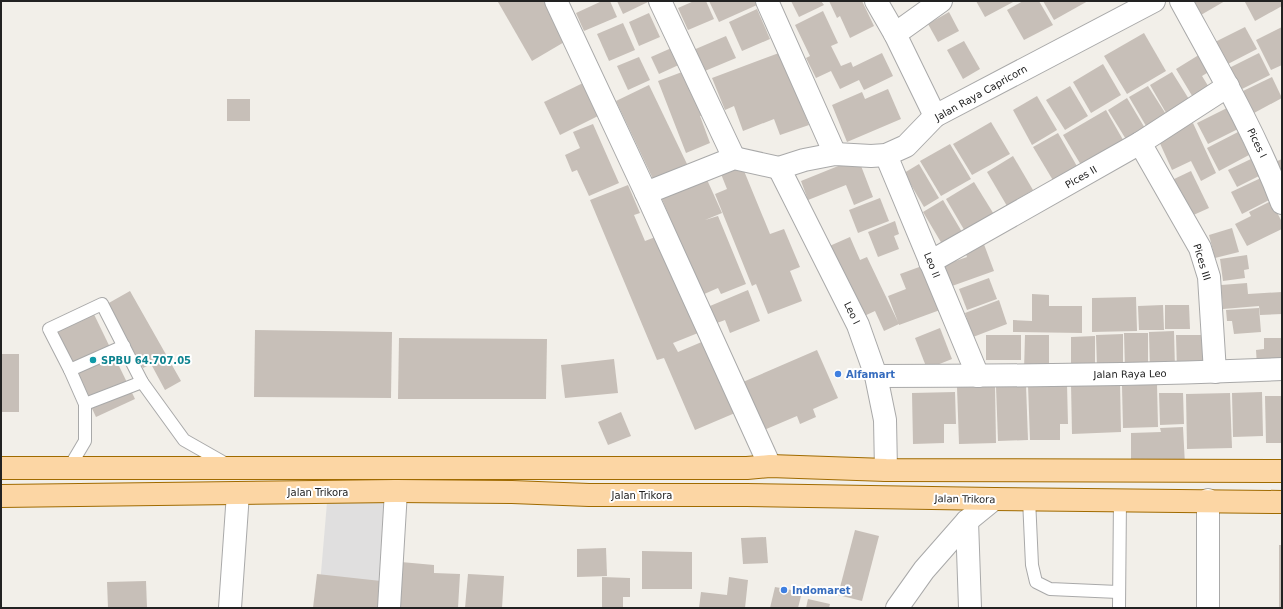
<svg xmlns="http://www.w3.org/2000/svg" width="1283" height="609" font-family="'DejaVu Sans',sans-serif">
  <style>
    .residential { fill: #e0dfdf }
    .building { fill: #c7bfb8 }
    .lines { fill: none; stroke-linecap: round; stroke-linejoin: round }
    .service-casing { stroke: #a9a9a9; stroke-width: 14 }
    .minor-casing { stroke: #a9a9a9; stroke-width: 24 }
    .tertiary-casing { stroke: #a9a9a9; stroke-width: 24 }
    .primary-casing { stroke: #a06b00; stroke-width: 24 }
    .service { stroke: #fff; stroke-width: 12 }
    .minor { stroke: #fff; stroke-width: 22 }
    .tertiary { stroke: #fff; stroke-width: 22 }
    .primary { stroke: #fcd6a4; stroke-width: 22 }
    .culture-dot { fill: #0f9aa8; stroke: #fff; stroke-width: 1.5 }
    .shop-dot { fill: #3f7fe0; stroke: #fff; stroke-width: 1.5 }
    .labels { text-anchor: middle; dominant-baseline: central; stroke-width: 4; stroke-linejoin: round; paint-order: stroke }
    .street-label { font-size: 10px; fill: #222; stroke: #fff }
    .culture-label { font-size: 10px; font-weight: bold; fill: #0d838f; stroke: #fff; text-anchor: start }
    .shop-label { font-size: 10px; font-weight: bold; fill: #366cbe; stroke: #fff; text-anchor: start }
  </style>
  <rect width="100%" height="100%" fill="#f2efe9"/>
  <!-- residential -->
  <path class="residential" d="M328 491H396L397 608H318Z"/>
  <!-- building -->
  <g class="building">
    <path d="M500 1H548L566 41 532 61 498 2Z"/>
    <path d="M602 1H610L617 17 584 31 576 13Z"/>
    <path d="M617 1H647L648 2 623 14Z"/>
    <path d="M694 1H706L714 19 688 30 678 8Z"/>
    <path d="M709 1H756L757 5 719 22Z"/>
    <path d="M791 1H821L824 5 799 17Z"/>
    <path d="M829 1H862L874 26 850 38 840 16 837 18Z"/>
    <path d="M976 1H1015L985 17Z"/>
    <path d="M1023 1H1039L1053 25 1024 40 1007 10Z"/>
    <path d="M1043 1H1088L1054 20Z"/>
    <path d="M1183 1H1225L1194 19Z"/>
    <path d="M1246 1H1282V6L1255 21 1245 2Z"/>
    <path d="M757 9 770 39 742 51 729 22Z"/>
    <path d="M823 11 838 43 831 46 841 66 851 62 853 67 882 53 893 76 864 90 859 80 840 89 831 71 816 78 806 58 810 56 795 25Z"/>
    <path d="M949 12 959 31 938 42 928 24Z"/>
    <path d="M649 13 660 37 639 46 629 22Z"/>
    <path d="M623 23 635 50 609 61 597 34Z"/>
    <path d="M1245 27 1257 49 1226 65 1215 42Z"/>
    <path d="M1282 27V65L1271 70 1256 40Z"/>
    <path d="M1144 33 1166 71 1127 94 1104 56Z"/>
    <path d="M726 36 736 58 700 73 691 51Z"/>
    <path d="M964 41 980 69 963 79 947 50Z"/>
    <path d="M676 46 683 63 659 74 651 57Z"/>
    <path d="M787 50 793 84 809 125 780 135 774 119 743 131 734 106 725 110 712 78Z"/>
    <path d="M1202 53 1212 70 1202 76 1210 89 1194 99 1176 69Z"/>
    <path d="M1259 53 1270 75 1238 91 1227 69Z"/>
    <path d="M639 57 650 80 628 90 617 66Z"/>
    <path d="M1103 64 1121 95 1091 113 1073 82Z"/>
    <path d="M690 69 707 114 700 116 710 143 686 153 658 81Z"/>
    <path d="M1172 72 1192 104 1169 118 1150 85Z"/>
    <path d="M1272 77 1282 98 1254 113 1243 91Z"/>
    <path d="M583 83 600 115 560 135 544 102Z"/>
    <path d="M649 85 687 164 653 179 616 101Z"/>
    <path d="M1070 86 1088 116 1065 130 1046 100Z"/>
    <path d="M1148 86 1169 119 1149 131 1129 97Z"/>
    <path d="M888 89 901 119 847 142 832 105 862 92 865 99Z"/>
    <path d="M1037 96 1057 130 1032 145 1013 110Z"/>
    <path d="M1127 98 1146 130 1127 141 1108 110Z"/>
    <rect x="227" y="99" width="23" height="22"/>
    <path d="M1231 106 1242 127 1208 144 1197 123Z"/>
    <path d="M1106 110 1126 145 1084 170 1063 135Z"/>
    <path d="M991 122 1010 154 972 175 953 144Z"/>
    <path d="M1193 123 1216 173 1201 181 1191 161 1172 170 1158 139Z"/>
    <path d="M593 124 619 183 589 196 577 170 572 172 565 155 580 148 573 132Z"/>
    <path d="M1238 132 1249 155 1219 171 1207 148Z"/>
    <path d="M1058 133 1078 168 1054 182 1033 147Z"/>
    <path d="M950 144 971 179 941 196 920 161Z"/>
    <path d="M1013 156 1033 190 1007 206 987 172Z"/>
    <path d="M858 158 873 197 854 205 846 185 808 200 801 181Z"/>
    <path d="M1253 158 1261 175 1237 187 1228 170Z"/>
    <path d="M1282 159V175L1275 162Z"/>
    <path d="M919 164 939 198 924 207 904 173Z"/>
    <path d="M742 166 770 234 784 229 800 267 790 271 802 301 768 314 756 284 752 286 715 194 727 189 721 174Z"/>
    <path d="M1191 171 1209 208 1189 217 1172 180Z"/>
    <path d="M704 173 722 213 705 220 718 216 746 284 721 294 718 288 702 295 659 192Z"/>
    <path d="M1263 177 1273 198 1242 214 1231 192Z"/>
    <path d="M974 182 995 216 966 233 946 199Z"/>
    <path d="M628 185 640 213 634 215 645 241 658 236 698 333 673 343 678 352 704 341 735 413 695 430 664 358 657 360 590 200Z"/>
    <path d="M880 198 889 221 858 233 849 210Z"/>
    <path d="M943 200 962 232 942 244 923 212Z"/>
    <path d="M1271 201 1282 222V229L1247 246 1235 224 1251 216 1249 212Z"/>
    <path d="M895 221 899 234 894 236 899 249 878 257 868 232Z"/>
    <path d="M1232 228 1239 252 1215 258 1209 235Z"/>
    <path d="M850 237 860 260 867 257 898 322 888 296 906 289 900 274 922 266 940 310 899 325V324L884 331 875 311 862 317 825 248Z"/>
    <path d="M982 239 994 271 952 286 944 265 967 257 963 246Z"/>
    <path d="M1247 255 1249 269 1244 270 1245 278 1223 281 1220 259Z"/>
    <path d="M989 278 997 299 967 310 959 289Z"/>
    <path d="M1247 283 1248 294 1282 292V314L1260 315 1259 306 1223 309 1221 285Z"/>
    <path d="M748 290 760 321 730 333 725 320 717 323 710 306Z"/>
    <path d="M130 291 181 381 165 390 151 364 143 368 107 304Z"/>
    <path d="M1032 294 1049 295V306H1082V333L1013 332V320L1032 321Z"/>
    <path d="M1136 297 1137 331 1092 332V298Z"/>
    <path d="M999 300 1007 324 973 337 965 313Z"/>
    <path d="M89 304 135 399 96 417 51 322Z"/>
    <path d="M1163 305 1164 330H1139L1138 306Z"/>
    <path d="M1165 305H1189L1190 329H1165Z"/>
    <path d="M1259 308 1261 332 1234 334 1232 321H1227L1226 310Z"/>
    <path d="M940 328 952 359 927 369 915 338Z"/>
    <path d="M255 330 392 332 391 398 254 397Z"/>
    <path d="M1174 331 1175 369H1150L1149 332Z"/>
    <path d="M1124 333H1148V368L1125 369Z"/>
    <path d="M1123 334V367L1097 368 1096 335Z"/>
    <rect x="986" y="335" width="35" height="25"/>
    <path d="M1025 335H1049V372L1024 371Z"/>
    <path d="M1176 335H1205L1206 371H1177Z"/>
    <path d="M1095 336V368H1071V337Z"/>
    <path d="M399 338 547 339 546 399H398Z"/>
    <path d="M1264 338H1282V369L1257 366 1256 350 1264 349Z"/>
    <path d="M817 350 838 398 813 409 816 417 800 424 797 416 764 430 743 382Z"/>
    <rect x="1" y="354" width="18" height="58"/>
    <path d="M614 359 618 393 565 398 561 365Z"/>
    <path d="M1120 383 1121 432 1072 434 1071 384Z"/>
    <path d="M1067 384 1068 424H1060V440H1030L1028 385Z"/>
    <path d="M1157 384 1158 427 1123 428 1122 386Z"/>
    <path d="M1026 385 1028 440 998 441 996 386Z"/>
    <path d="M995 386 996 443 959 444 957 387Z"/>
    <path d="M955 392 956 424H944V443L913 444 912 393Z"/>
    <path d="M1262 392 1263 436 1233 437 1232 393Z"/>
    <path d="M1159 393H1183L1184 424 1160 425Z"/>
    <path d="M1230 393 1232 448 1187 449 1186 394Z"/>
    <path d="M1265 396H1282V443H1266Z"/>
    <path d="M621 412 631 436 608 445 598 422Z"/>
    <path d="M1183 427 1185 465 1131 467V433L1161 432 1160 428Z"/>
    <path d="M855 530 879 536 862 601 838 595Z"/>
    <path d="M766 537 768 563 743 564 741 538Z"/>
    <rect x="1279" y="545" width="3" height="63"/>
    <path d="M606 548 607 576 577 577V549Z"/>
    <path d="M642 551 692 552V589H642Z"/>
    <path d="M401 562 434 565V573L460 574 458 608H398Z"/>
    <path d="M317 574 381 581 378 608H313Z"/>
    <path d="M468 574 504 576 502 608H465Z"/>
    <path d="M602 577 630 578V597H623V608H602Z"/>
    <path d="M729 577 748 580 745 608H699L701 592 727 595Z"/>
    <path d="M146 581 147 608H108L107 582Z"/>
    <path d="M775 587 802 592 798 608H770Z"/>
    <path d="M808 599 830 604 829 608H806Z"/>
  </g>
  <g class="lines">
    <defs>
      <g id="service">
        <path d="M70 370 124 346"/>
        <path d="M85 404 142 382"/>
        <path d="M69 468 85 441V404L70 370 49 329 102 304 142 382 184 440 228 465"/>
        <path d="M1029 499 1032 565 1036 582 1050 589 1118 592"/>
        <path d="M1119 608 1120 499"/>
      </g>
      <g id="minor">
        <path d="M556 1 646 193 770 466"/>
        <path d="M660 1 734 158"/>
        <path d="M767 1 835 154"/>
        <path d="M876 1 895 34 935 116"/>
        <path d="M1181 1C1217 67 1255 132 1282 203"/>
        <path d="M895 34 941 1"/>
        <path d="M1140 143 1200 248 1209 277 1215 372"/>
        <path d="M886 155 978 376"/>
        <path d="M779 168 858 325 876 376 885 420 886 470"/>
        <path d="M646 193 734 158 779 168 804 160 835 154 871 156 886 155 906 146 935 116 1154 1"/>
        <path d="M930 262 1140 143 1228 86"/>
        <path d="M876 376C1011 376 1147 375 1282 369"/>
        <path d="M967 521 970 608"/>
        <path d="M230 608 238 493"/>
        <path d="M389 608 396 491"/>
        <path d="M1208 608V500"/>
      </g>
      <path id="tertiary" d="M897 608 924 570 967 521 994 499"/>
      <g id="primary">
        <path d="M1 468H747L770 466 886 470 1282 471"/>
        <path d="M1 496 396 491 512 492 589 495H746L994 499 1282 502"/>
      </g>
    </defs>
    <!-- service casing -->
    <use href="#service" class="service-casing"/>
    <!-- minor casing -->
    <use href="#minor" class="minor-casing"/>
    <!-- tertiary casing -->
    <use href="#tertiary" class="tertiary-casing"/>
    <!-- primary casing -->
    <use href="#primary" class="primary-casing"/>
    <!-- service -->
    <use href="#service" class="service"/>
    <!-- minor -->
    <use href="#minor" class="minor"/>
    <!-- tertiary -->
    <use href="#tertiary" class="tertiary"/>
    <!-- primary -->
    <use href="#primary" class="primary"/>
  </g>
  <!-- markers -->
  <circle class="culture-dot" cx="93" cy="360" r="4"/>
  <g class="shop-dot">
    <circle cx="838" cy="374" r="4"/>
    <circle cx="784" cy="590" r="4"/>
  </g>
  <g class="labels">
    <!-- street labels -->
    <g class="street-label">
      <text transform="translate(981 93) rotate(-29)">Jalan Raya Capricorn</text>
      <text transform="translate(1257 143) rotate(64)">Pices I</text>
      <text transform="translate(1081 177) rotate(-30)">Pices II</text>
      <text transform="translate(1202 262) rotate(73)">Pices III</text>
      <text transform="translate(932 265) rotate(68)">Leo II</text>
      <text transform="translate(852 313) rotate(64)">Leo I</text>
      <text transform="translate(1130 374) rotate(-1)">Jalan Raya Leo</text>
      <text x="318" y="492">Jalan Trikora</text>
      <text x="642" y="495">Jalan Trikora</text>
      <text transform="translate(965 499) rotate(1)">Jalan Trikora</text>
    </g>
    <!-- culture labels -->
    <g class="culture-label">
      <text x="101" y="360">SPBU 64.707.05</text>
    </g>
    <!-- shop labels -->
    <g class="shop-label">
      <text x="846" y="374">Alfamart</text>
      <text x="792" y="590">Indomaret</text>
    </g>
  </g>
  <!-- border -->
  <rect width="1283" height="609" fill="none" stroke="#222222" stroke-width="4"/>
</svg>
